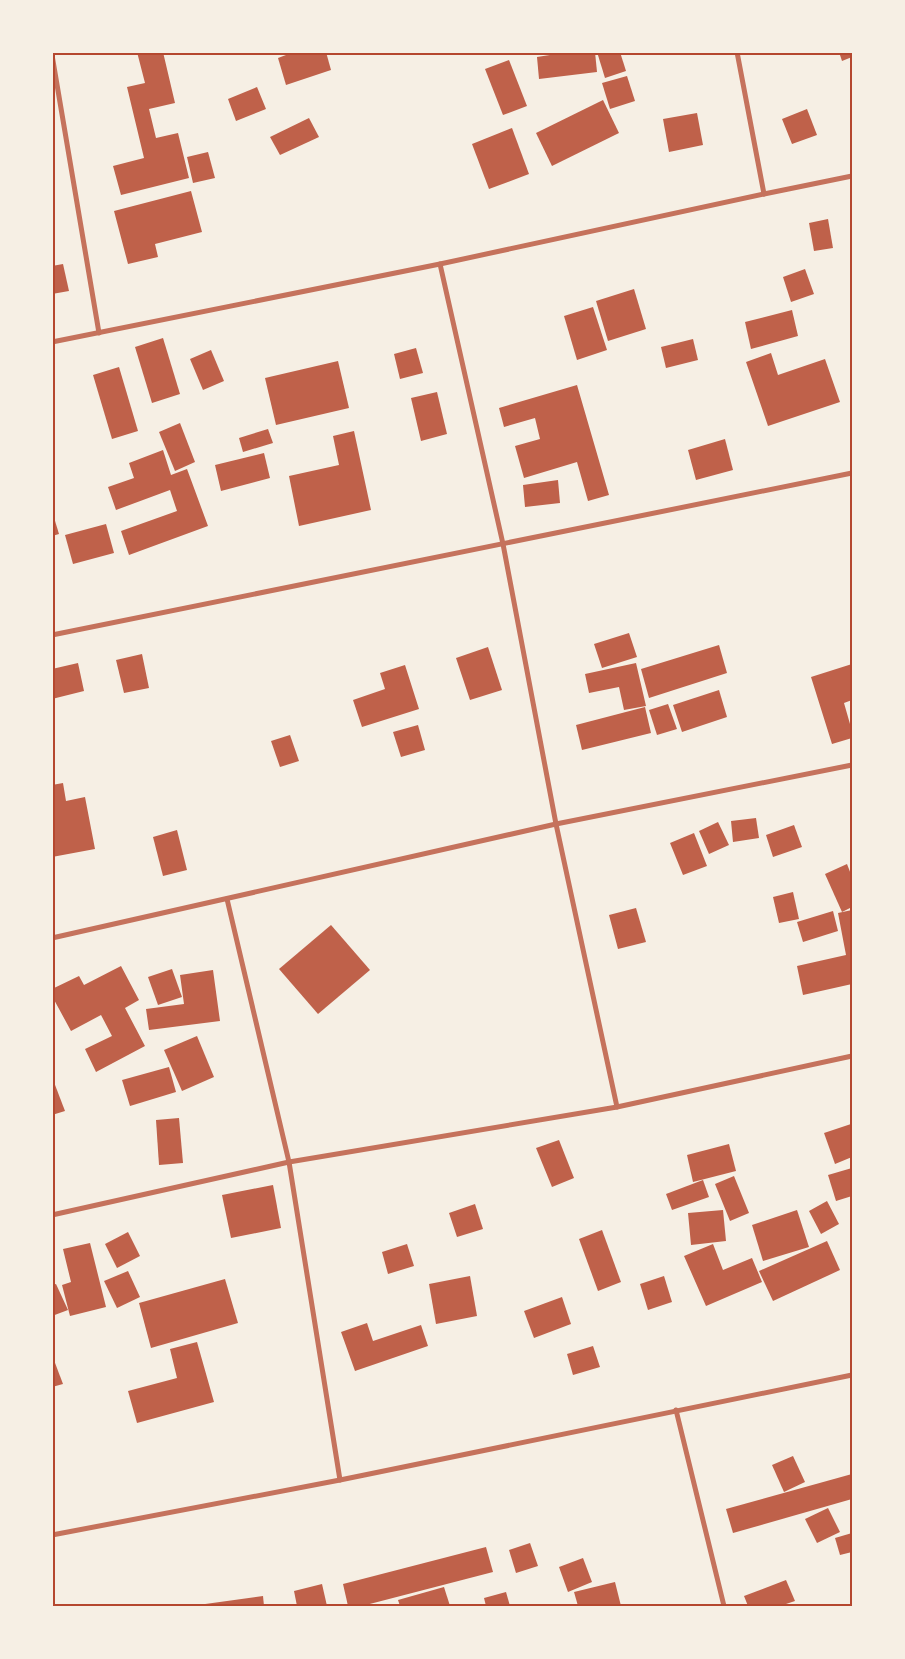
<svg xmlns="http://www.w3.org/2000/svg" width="905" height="1659" font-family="'Roboto Condensed',sans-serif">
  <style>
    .building { fill: #bf614a }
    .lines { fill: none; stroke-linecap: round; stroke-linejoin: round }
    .minor { stroke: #c5725c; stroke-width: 5 }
    .neatline { fill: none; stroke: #b5482f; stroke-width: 2 }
  </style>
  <rect width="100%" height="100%" fill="#f6efe4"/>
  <!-- building -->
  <g class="building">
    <path d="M137 52H163L175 103 149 109 156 138 178 133 189 178 121 195 113 166 144 158 127 87 145 83Z"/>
    <path d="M294 52H326L331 70 286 85 278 58Z"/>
    <path d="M569 52H595L597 72 539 79 537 57Z"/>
    <path d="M597 52H620L626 71 605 78Z"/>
    <path d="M839 52H852V57L842 61Z"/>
    <path d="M509 60 527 106 503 115 485 69Z"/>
    <path d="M627 76 635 101 610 109 602 83Z"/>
    <path d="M257 87 266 109 236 121 228 99Z"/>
    <path d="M603 100 619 133 552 166 536 133Z"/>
    <path d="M807 109 817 135 792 144 782 119Z"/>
    <path d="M697 113 703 145 669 152 663 119Z"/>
    <path d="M309 118 319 137 280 155 270 137Z"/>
    <path d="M512 128 529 174 489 189 472 144Z"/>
    <path d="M208 152 215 178 193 183 187 157Z"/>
    <path d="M191 191 202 232 155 244 158 257 128 264 114 211Z"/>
    <path d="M828 219 833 248 814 251 809 223Z"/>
    <path d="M63 264 69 291 52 294V266Z"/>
    <path d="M805 269 814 294 791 302 783 277Z"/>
    <path d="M634 289 646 329 608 341 596 301Z"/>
    <path d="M593 307 607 350 577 360 564 316Z"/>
    <path d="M792 310 798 336 751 349 745 322Z"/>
    <path d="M163 338 180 394 152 403 135 347Z"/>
    <path d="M693 339 698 360 666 368 661 347Z"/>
    <path d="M416 348 423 373 400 379 394 354Z"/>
    <path d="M211 350 224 381 203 390 190 359Z"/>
    <path d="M771 353 778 375 825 359 840 402 768 426 746 362Z"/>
    <path d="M338 361 349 408 276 425 265 378Z"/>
    <path d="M119 367 138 431 112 439 93 375Z"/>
    <path d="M577 385 609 495 588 501 577 462 524 478 515 446 540 439 535 418 504 427 499 408Z"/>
    <path d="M437 392 447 434 421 441 411 398Z"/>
    <path d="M180 423 195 462 175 471 159 432Z"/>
    <path d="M268 429 273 443 243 452 239 438Z"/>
    <path d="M354 431 371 510 299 526 289 476 339 465 333 436Z"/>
    <path d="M725 439 733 470 696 480 688 450Z"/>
    <path d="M163 450 171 475 187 469 208 526 129 555 121 531 177 511 170 490 116 510 108 487 134 478 129 463Z"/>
    <path d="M264 453 270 478 221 491 215 465Z"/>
    <path d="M558 480 560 503 525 507 523 485Z"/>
    <path d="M52 511 59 534 52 536Z"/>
    <path d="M106 524 114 553 73 564 65 535Z"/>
    <path d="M629 633 637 657 602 668 594 644Z"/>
    <path d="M719 645 727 673 649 698 641 669Z"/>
    <path d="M488 647 502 690 470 700 456 658Z"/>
    <path d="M142 654 149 688 124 693 116 660Z"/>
    <path d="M78 663 84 691 52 699V669Z"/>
    <path d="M636 663 646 706 624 710 619 687 589 693 585 674Z"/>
    <path d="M852 664V700L844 703 852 731V738L832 744 811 677Z"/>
    <path d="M405 665 419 709 362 727 353 700 385 689 380 673Z"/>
    <path d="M719 690 727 717 682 732 673 705Z"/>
    <path d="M668 704 677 729 657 735 649 710Z"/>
    <path d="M645 707 651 733 582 750 576 725Z"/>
    <path d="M418 725 425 750 401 757 393 732Z"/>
    <path d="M290 735 299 761 280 767 271 741Z"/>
    <path d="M63 783 66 801 85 797 95 849 52 857V785Z"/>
    <path d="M756 818 759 838 733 842 731 821Z"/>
    <path d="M718 822 729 845 709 854 699 831Z"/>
    <path d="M794 825 802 847 773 857 766 835Z"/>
    <path d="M177 830 187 870 163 876 153 837Z"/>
    <path d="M694 833 707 866 683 875 670 843Z"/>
    <path d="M847 864 852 877V907L842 912 825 874Z"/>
    <path d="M793 892 799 919 779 923 773 897Z"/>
    <path d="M636 908 646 942 618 949 609 915Z"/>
    <path d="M852 910V984L803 995 797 966 846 955 838 913Z"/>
    <path d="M833 911 838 931 803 942 797 922Z"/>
    <path d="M331 925 370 970 318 1014 279 969Z"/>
    <path d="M121 966 139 1000 125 1008 145 1046 96 1072 85 1049 112 1036 101 1015 71 1031 52 996V989L79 976 84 985Z"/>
    <path d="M172 969 182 997 158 1005 148 977Z"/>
    <path d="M213 970 220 1021 149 1030 146 1009 184 1004 180 975Z"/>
    <path d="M197 1036 214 1077 182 1091 164 1050Z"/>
    <path d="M169 1067 176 1092 130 1106 122 1080Z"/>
    <path d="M52 1077 65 1111 52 1115Z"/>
    <path d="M179 1118 183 1163 159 1165 156 1120Z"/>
    <path d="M851 1124 852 1157 835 1164 824 1133Z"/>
    <path d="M559 1140 574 1178 552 1187 536 1148Z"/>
    <path d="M729 1144 736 1171 693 1182 687 1155Z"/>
    <path d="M852 1168V1196L836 1201 828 1175Z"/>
    <path d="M734 1176 749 1213 730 1221 715 1184Z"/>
    <path d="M703 1180 709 1197 672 1210 666 1194Z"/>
    <path d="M273 1185 281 1228 231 1238 222 1195Z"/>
    <path d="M827 1201 839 1224 821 1234 809 1211Z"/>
    <path d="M475 1204 483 1229 457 1237 449 1213Z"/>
    <path d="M723 1210 726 1241 691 1245 688 1213Z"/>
    <path d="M797 1210 809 1247 763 1261 752 1225Z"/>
    <path d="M602 1230 621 1282 598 1291 579 1239Z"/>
    <path d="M128 1232 140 1256 117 1268 105 1244Z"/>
    <path d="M827 1241 840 1270 773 1301 759 1271Z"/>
    <path d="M90 1243 106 1307 70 1316 62 1285 71 1282 63 1249Z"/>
    <path d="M407 1244 414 1266 388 1274 382 1252Z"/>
    <path d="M713 1244 723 1270 752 1258 762 1282 706 1306 684 1256Z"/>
    <path d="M128 1271 140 1297 117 1308 104 1281Z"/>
    <path d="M470 1276 477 1316 436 1324 429 1284Z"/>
    <path d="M664 1276 672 1302 648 1310 640 1284Z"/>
    <path d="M225 1279 238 1323 151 1348 139 1303Z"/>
    <path d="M56 1284 68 1310 52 1316V1285Z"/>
    <path d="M562 1297 571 1324 534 1338 524 1311Z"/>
    <path d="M367 1323 373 1341 421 1325 428 1346 355 1371 341 1332Z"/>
    <path d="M197 1342 214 1402 137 1423 128 1391 177 1378 170 1349Z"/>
    <path d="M593 1346 600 1367 573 1375 567 1354Z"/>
    <path d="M52 1355 63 1384 52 1387Z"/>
    <path d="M793 1456 805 1482 784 1492 772 1465Z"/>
    <path d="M852 1474V1499L733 1533 726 1509Z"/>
    <path d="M828 1508 840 1532 817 1543 805 1519Z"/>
    <path d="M852 1533V1552L840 1555 835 1538Z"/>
    <path d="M530 1543 538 1566 516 1573 509 1550Z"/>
    <path d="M486 1547 493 1572 362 1606H348L343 1584Z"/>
    <path d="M583 1558 592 1582 568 1592 559 1567Z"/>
    <path d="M786 1580 795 1601 780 1606H748L744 1596Z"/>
    <path d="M615 1582 621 1606H578L574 1592Z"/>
    <path d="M322 1584 327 1606H297L294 1591Z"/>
    <path d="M444 1587 450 1606H400L398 1600Z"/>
    <path d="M506 1592 510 1606H486L484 1598Z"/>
    <path d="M263 1596 264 1606H198V1605Z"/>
  </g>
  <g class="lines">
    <!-- minor -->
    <g class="minor">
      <path d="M737 52 764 194"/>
      <path d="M52 55 99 333"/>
      <path d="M440 264 503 544 556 824 617 1107"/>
      <path d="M52 342 440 264 764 194 852 176"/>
      <path d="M52 635 852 473"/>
      <path d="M227 899 289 1162 340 1480"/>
      <path d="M52 938 556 824 852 765"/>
      <path d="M52 1215 289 1162 617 1107 852 1056"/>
      <path d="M676 1410 724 1606"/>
      <path d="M52 1535 340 1480 852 1375"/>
    </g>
  </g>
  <!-- border -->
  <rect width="905" height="1659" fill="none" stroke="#f6efe4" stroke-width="108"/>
  <rect x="54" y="54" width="797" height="1551" class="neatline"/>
</svg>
